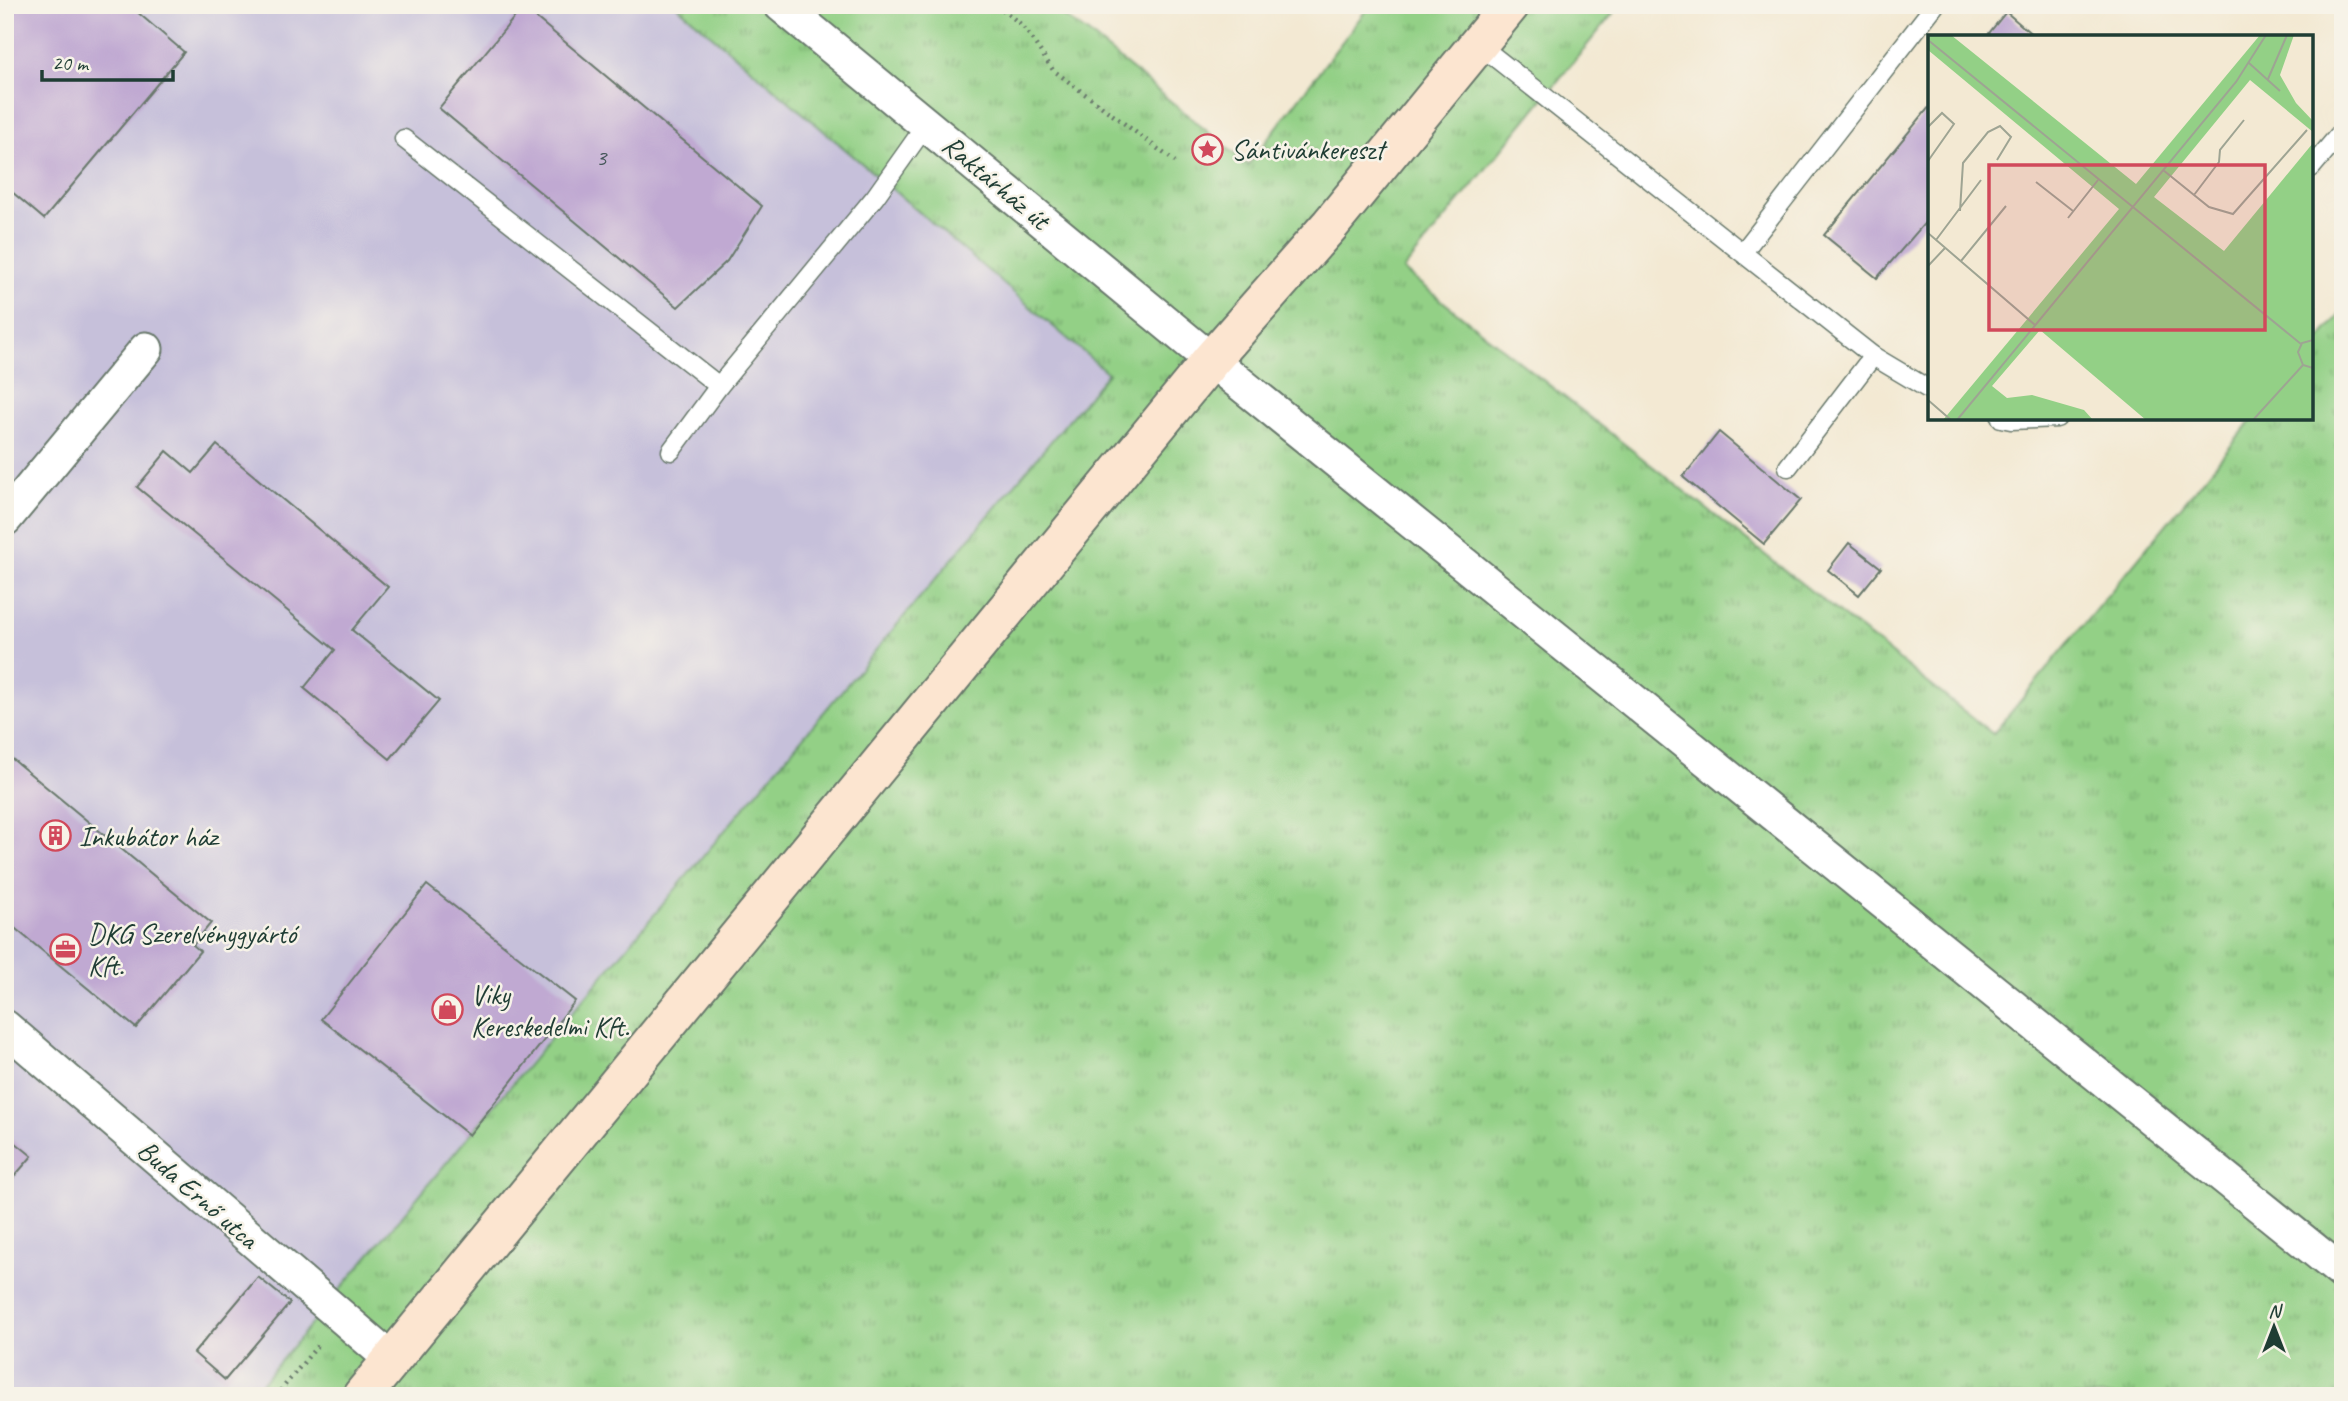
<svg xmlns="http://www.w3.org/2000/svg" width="2348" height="1401" font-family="Caveat,sans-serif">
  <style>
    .industrial { fill: #c6c0da }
    .grass { fill: url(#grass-tufts); stroke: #59865d; stroke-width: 2 }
    .building { fill: #c0a9d2 }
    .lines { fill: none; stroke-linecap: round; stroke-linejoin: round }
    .service-casing { stroke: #69796c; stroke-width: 21 }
    .minor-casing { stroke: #69796c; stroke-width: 37 }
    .secondary-casing { stroke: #69796c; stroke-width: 42 }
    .path { stroke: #69796c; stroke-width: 4.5; stroke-dasharray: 2 5; stroke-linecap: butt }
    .service { stroke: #fff; stroke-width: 18 }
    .minor { stroke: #fff; stroke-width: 33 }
    .secondary { stroke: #fce5d0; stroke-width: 38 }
    .labels { text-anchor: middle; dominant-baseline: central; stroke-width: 5; stroke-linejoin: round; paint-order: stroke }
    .number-label { font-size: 24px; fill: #47585c }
    .poi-label { font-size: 28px; fill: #1f3d34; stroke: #f7f3e8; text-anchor: start }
    .street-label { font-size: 28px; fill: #1f3d34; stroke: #f7f3e8 }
    .inset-road { fill: none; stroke: #9ea493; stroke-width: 2 }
    .view { fill: #d1495b; fill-opacity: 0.15; stroke: #d1495b; stroke-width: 3.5 }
    .inset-edge { fill: none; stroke: #1f3d34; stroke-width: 3.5 }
  </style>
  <defs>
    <pattern id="grass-tufts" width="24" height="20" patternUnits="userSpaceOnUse" patternTransform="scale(1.75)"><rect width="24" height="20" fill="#93d086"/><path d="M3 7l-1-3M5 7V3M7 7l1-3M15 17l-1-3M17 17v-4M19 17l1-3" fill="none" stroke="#77aa6e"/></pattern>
  </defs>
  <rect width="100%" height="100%" fill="#f7f3e8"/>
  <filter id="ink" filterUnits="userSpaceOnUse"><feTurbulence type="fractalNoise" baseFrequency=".0143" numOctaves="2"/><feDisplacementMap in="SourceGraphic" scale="14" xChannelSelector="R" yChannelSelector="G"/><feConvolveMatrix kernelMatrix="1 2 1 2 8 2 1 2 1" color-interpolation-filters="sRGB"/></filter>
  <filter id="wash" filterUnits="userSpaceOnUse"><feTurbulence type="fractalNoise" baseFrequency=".00686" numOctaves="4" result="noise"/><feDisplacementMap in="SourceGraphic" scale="28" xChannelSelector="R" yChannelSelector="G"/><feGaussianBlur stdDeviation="1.57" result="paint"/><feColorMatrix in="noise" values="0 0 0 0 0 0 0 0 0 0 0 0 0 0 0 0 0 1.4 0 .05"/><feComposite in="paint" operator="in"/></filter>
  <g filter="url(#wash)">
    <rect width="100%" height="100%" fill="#f3e9d3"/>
    <!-- industrial -->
    <path class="industrial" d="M5 5H676L1109 373 251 1396H5Z"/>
    <!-- grass -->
    <path class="grass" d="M676 5H1047L1088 33 1248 165 1370 5H1620L1403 270 1993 734 2254 418H2311V349L2343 311V1396H251L1108 373Z"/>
    <g id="blocks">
      <!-- building -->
      <g class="building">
        <path d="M5 5H129L184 52 44 219 5 186Z"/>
        <path d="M523 7 762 206 727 261 678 307 439 108Z"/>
        <path d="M2006 12 2035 37H1986Z"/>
        <path d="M1930 106V217L1877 278 1824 235Z"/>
        <path d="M1719 432 1801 500 1764 544 1683 477Z"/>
        <path d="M217 445 388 587 352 630 439 701 390 759 304 688 335 650 137 487 167 451 193 473Z"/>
        <path d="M1849 543 1881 568 1859 595 1828 570Z"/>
        <path d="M5 753 211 923 193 945 200 951 136 1028 5 920Z"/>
        <path d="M427 885 575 1001 469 1135 321 1019Z"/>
        <path d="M5 1134 32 1156 5 1187Z"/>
        <path d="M258 1277 290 1303 225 1380 194 1353Z"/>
      </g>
    </g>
  </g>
  <g filter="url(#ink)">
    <use href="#blocks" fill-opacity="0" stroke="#69796c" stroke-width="2"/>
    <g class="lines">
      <defs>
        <g id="service">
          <path d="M1478 44 1873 356 1930 390"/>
          <path d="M404 139 719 386"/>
          <path d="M2311 168 2343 130"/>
          <path d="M1743 252 1935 5"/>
          <path d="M2001 418 2011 420 2057 418"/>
          <path d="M671 451 719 386 875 197 926 125"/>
          <path d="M1788 467 1873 356"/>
        </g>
        <g id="minor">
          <path d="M781 5 1211 360 2343 1273"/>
          <path d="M5 519 146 349"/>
          <path d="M5 1027 392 1360"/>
        </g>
        <path id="secondary" d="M362 1396 1211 360 1330 225 1510 5"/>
      </defs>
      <!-- service casing -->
      <use href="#service" class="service-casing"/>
      <!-- minor casing -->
      <use href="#minor" class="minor-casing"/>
      <!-- secondary casing -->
      <use href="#secondary" class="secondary-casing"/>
      <!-- path -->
      <g class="path">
        <path d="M997 5 1023 26 1053 70 1178 164"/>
        <path d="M276 1396 318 1345"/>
      </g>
      <!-- service -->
      <use href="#service" class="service"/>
      <!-- minor -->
      <use href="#minor" class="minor"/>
      <!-- secondary -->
      <use href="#secondary" class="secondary"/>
    </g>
  </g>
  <!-- icons -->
  <defs>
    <symbol id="sight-ring" viewBox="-11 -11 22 22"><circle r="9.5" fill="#f7f3e8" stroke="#d1495b" stroke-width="1.5"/><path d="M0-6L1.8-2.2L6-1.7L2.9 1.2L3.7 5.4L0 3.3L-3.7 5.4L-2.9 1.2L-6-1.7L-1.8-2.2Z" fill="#d1495b"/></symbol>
    <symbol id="building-ring" viewBox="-11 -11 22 22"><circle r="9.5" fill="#f7f3e8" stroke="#d1495b" stroke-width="1.5"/><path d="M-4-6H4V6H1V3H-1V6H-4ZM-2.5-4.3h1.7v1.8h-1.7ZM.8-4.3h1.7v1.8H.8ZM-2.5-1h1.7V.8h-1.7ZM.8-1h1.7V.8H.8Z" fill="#d1495b"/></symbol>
    <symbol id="office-ring" viewBox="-11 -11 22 22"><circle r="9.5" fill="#f7f3e8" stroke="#d1495b" stroke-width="1.5"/><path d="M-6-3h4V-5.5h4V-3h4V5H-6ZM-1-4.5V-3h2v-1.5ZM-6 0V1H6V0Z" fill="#d1495b"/></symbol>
    <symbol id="shop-ring" viewBox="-11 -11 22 22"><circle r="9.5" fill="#f7f3e8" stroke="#d1495b" stroke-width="1.5"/><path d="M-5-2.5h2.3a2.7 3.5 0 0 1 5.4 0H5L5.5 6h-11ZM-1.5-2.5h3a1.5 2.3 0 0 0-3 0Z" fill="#d1495b"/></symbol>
  </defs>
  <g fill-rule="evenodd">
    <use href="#sight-ring" x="1190" y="132" width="35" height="35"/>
    <use href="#building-ring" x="38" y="818" width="35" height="35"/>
    <use href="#office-ring" x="48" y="932" width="35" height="35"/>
    <use href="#shop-ring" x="430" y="992" width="35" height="35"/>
  </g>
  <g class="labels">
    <!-- number labels -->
    <g class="number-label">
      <text x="601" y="157">3</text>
    </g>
    <!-- poi labels -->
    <g class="poi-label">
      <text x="1231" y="149">Sántivánkereszt</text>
      <text x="79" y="836">Inkubátor ház</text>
      <text x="88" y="933">DKG Szerelvénygyártó<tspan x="88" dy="32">Kft.</tspan></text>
      <text x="471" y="994">Viky<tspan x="471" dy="32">Kereskedelmi Kft.</tspan></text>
    </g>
    <!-- street labels -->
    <g class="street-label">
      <text transform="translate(996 182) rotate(40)">Raktárház út</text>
      <text transform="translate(198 1194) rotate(41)">Buda Ernő utca</text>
    </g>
  </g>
  <!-- overview -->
  <g transform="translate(1928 35)">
    <rect width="385" height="385" fill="#f3e9d3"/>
    <path d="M0 0H23L208 149 332 0H366L352 40 368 68 385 86V97L322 45 226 162 296 216 385 108V385H218L112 295 64 351 79 363 104 360 156 375 165 385H15L191 174 0 15Z" fill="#93d086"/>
    <path class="inset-road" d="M0 5 373 309M321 28 352 56M340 44 359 0M0 92 14 78 26 89 0 126M235 135 281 172 305 179 379 95M108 147 145 176M266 160 291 127 292 115 316 85M32 176 35 128 60 97 72 91 83 102 69 125M140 183 170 145M0 198 107 290M8 205 53 145M33 226 78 171M0 231 17 213M385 305 374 308 370 317 375 330 385 333M0 365 23 385M29 385 308 47 338 0M325 385 375 330"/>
    <path class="view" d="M61 130H337V295H61Z"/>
    <rect width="385" height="385" class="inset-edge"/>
  </g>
  <!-- margin -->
  <rect width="2348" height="1401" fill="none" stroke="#f7f3e8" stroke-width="28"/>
  <!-- north arrow -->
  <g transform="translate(2274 1327)" stroke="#f7f3e8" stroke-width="5" paint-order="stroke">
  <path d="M0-5L12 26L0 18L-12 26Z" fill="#1f3d34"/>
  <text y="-10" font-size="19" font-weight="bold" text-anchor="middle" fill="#1f3d34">N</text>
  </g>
  <!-- scale -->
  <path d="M42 70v10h131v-10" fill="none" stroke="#1f3d34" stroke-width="3.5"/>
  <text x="52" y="70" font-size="21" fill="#1f3d34" stroke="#f7f3e8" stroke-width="5" paint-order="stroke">20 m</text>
</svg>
